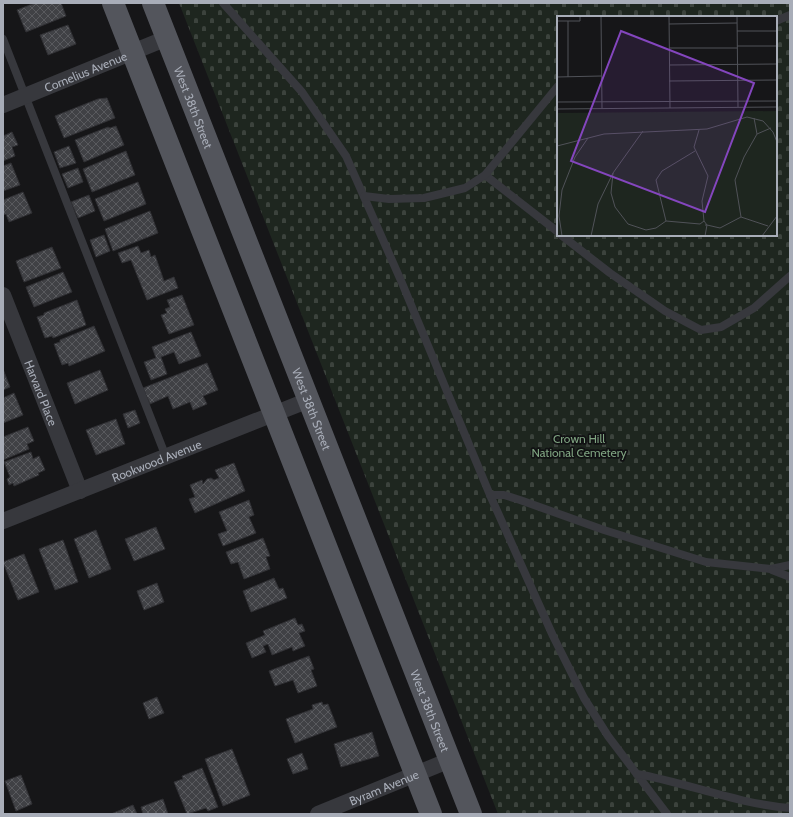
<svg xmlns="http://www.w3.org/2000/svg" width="793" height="817" font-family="Cabin,sans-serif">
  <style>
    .cemetery { fill: url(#cemetery-stones); fill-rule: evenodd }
    .building { fill: url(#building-cross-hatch); stroke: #303034 }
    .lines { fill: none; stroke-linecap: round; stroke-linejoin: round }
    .service { stroke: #37383d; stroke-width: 8 }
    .minor { stroke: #37383d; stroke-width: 16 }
    .primary { stroke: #53555c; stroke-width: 22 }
    .labels { text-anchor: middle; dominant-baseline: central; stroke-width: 3.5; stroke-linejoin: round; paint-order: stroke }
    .street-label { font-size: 12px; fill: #a8adb8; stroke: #111113 }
    .park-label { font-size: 12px; fill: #7fa381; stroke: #111113 }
    .inset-road { fill: none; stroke: #505258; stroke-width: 1 }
    .view { fill: #8446be; fill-opacity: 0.15; stroke: #8446be; stroke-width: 2 }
    .inset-edge { fill: none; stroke: #a8adb8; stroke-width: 2 }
  </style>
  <defs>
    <pattern id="cemetery-stones" width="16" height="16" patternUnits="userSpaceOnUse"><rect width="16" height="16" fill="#1e261f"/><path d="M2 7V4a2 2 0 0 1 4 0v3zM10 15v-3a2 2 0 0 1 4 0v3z" fill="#3c433d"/></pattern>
    <pattern id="building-cross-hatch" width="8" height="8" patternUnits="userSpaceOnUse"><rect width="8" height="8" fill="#404145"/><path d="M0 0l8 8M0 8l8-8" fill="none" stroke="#595a5e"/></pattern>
  </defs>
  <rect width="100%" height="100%" fill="#161618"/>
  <!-- cemetery -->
  <path class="cemetery" d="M179 3H790V814H498ZM558 17H776V235H558Z"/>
  <!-- building -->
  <g class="building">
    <path d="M35 3H61L66 16 26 32 17 10Z"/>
    <path d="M68 25 76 44 48 55 40 35Z"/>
    <path d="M107 98 115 118 64 138 55 116 98 99Z"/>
    <path d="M116 126 124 145 84 162 75 140 108 127 110 128Z"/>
    <path d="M12 132 18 145 12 147 15 156 3 161V136Z"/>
    <path d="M69 146 76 163 60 168 54 152Z"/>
    <path d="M126 151 135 175 92 192 83 169Z"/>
    <path d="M11 163 20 185 3 191V166Z"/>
    <path d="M78 168 83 182 68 188 62 174Z"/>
    <path d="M138 182 146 204 104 221 95 199Z"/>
    <path d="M23 192 32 213 9 222 6 214 3 215V200Z"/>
    <path d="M89 195 95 211 78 218 71 202Z"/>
    <path d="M150 211 158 233 113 251 105 229Z"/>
    <path d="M104 235 110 251 96 257 90 240Z"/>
    <path d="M138 246 141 253 149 250 151 257 155 255 164 281 174 277 178 288 147 300 131 260 122 263 118 253Z"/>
    <path d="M52 247 61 268 24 282 16 261Z"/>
    <path d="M63 272 72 292 34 307 26 287Z"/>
    <path d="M182 295 194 325 169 334 161 315 167 313 165 309 170 307 167 300Z"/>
    <path d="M77 300 86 325 53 338 52 336 45 338 37 317 44 315V313Z"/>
    <path d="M94 326 105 351 69 366 68 363 62 365 54 344 60 342V340Z"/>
    <path d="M191 332 201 356 179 364 174 352 161 357 167 374 151 380 144 362 156 358 152 347Z"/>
    <path d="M207 363 218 390 203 396 207 404 193 410 190 402 173 409 168 396 150 404 143 388Z"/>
    <path d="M3 369 10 387 3 390Z"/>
    <path d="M100 370 108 390 75 404 67 383Z"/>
    <path d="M14 393 23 415 3 423V398Z"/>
    <path d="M135 410 140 423 128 428 123 414Z"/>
    <path d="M116 419 125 444 96 455 86 430Z"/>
    <path d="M28 427 34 441 27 444 29 449 3 460V437Z"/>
    <path d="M31 452 33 459 39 456 45 470 38 473 39 475 14 486 13 483 9 485 7 479 10 477 4 462Z"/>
    <path d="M234 463 245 491 195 513 189 499 195 497 190 485 202 480 203 484 207 479 211 478 214 480 219 478 215 470Z"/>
    <path d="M249 500 254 515 249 517 256 533 223 546 218 534 227 531 219 512Z"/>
    <path d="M156 527 165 549 134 561 125 539Z"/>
    <path d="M96 530 111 569 89 578 74 539Z"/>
    <path d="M263 538 270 556 266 557 270 569 244 579 238 562 231 564 226 552Z"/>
    <path d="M63 540 78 582 55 590 39 549Z"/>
    <path d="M24 554 39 592 18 600 3 562Z"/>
    <path d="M274 578 279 589 283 588 287 598 251 612 243 591Z"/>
    <path d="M157 583 164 602 144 610 137 591Z"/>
    <path d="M295 618 298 625 302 624 305 631 299 633 305 646 293 651 292 647 272 655 268 644 263 646 266 652 252 658 246 643 265 635 263 631Z"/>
    <path d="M309 656 314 669 311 670 317 686 298 693 293 680 275 686 269 671Z"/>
    <path d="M157 697 164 713 149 719 143 703Z"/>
    <path d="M322 702 323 705 328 704 337 727 295 743 286 719 313 709 312 705Z"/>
    <path d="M372 732 379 756 341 767 334 744Z"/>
    <path d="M232 749 250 795 223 806 205 759Z"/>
    <path d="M302 753 308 769 293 774 287 759Z"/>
    <path d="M202 768 218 807 208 811 206 808 187 814 174 782 183 779 182 776Z"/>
    <path d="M21 775 32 804 16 811 5 781Z"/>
    <path d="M163 799 168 814H143L141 807Z"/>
    <path d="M133 805 137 814H111Z"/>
  </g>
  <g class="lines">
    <!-- service -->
    <g class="service">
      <path d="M223 3 302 92 346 156 402 283 490 495 553 636 584 698 608 736 667 814"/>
      <path d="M776 21 790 15"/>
      <path d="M3 39 166 457"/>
      <path d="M485 175 558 232"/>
      <path d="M364 196 389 199 424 198 465 188 485 175 558 86"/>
      <path d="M561 235 610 273 665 311 701 330 721 327 754 308 790 276"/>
      <path d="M490 495H504L520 500 604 530 706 562 771 569 790 565"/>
      <path d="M772 570 790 577"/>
      <path d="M637 774C688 783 738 804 790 808"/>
    </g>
    <!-- minor -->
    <g class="minor">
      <path id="s1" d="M3 105 167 38"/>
      <path id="s2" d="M3 295 80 491"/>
      <path id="s3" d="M3 521 309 400"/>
      <path id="s4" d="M318 814 450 760"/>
    </g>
    <!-- primary -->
    <g class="primary">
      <path d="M113 3 431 814"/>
      <path id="s5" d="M153 3 471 814"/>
    </g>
  </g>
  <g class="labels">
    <!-- street labels -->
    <g class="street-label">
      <text stroke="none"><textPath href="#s1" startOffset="89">Cornelius Avenue</textPath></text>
      <text stroke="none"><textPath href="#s5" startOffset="112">West 38th Street</textPath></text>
      <text stroke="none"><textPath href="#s2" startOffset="105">Harvard Place</textPath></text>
      <text stroke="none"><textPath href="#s5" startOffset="436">West 38th Street</textPath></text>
      <text stroke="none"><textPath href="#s3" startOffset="165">Rookwood Avenue</textPath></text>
      <text stroke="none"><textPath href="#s5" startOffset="760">West 38th Street</textPath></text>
      <text stroke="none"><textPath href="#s4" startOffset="71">Byram Avenue</textPath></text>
    </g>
    <!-- park labels -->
    <g class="park-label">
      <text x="579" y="438">Crown Hill<tspan x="579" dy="14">National Cemetery</tspan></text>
    </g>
  </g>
  <!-- overview -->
  <g transform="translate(557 16)">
    <rect width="220" height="220" fill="#161618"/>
    <path d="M220 95V220H0V97Z" fill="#1e261f"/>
    <path class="inset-road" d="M44 0 45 92M112 0 113 92M180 0 181 91M0 5H23V0M11 5V61M112 8 180 7M180 15H220M180 30H220M112 32H180M112 49 220 48M0 61 44 60M112 65 220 64M0 86 220 85M0 93 220 91M197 102 200 118M142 114 137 131 151 160 145 185 147 205 150 209 163 212 184 201M86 115 56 157 54 177 58 191 71 208 89 214 99 212 109 205M0 130 47 118 150 113 190 101 206 105 216 116 220 126M138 135 105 155 99 164 109 205 143 208 147 205M148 209H150L148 220M211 210 184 201 178 164 187 141 200 118 214 112M5 220 2 200 5 174 18 141 31 122M34 220 41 188 56 157M205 220 220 200"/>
    <path class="view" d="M64 15 197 67 148 196 14 145Z"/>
    <rect width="220" height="220" class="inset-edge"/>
  </g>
  <!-- border -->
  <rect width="793" height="817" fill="none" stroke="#a8adb8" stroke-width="8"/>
</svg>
